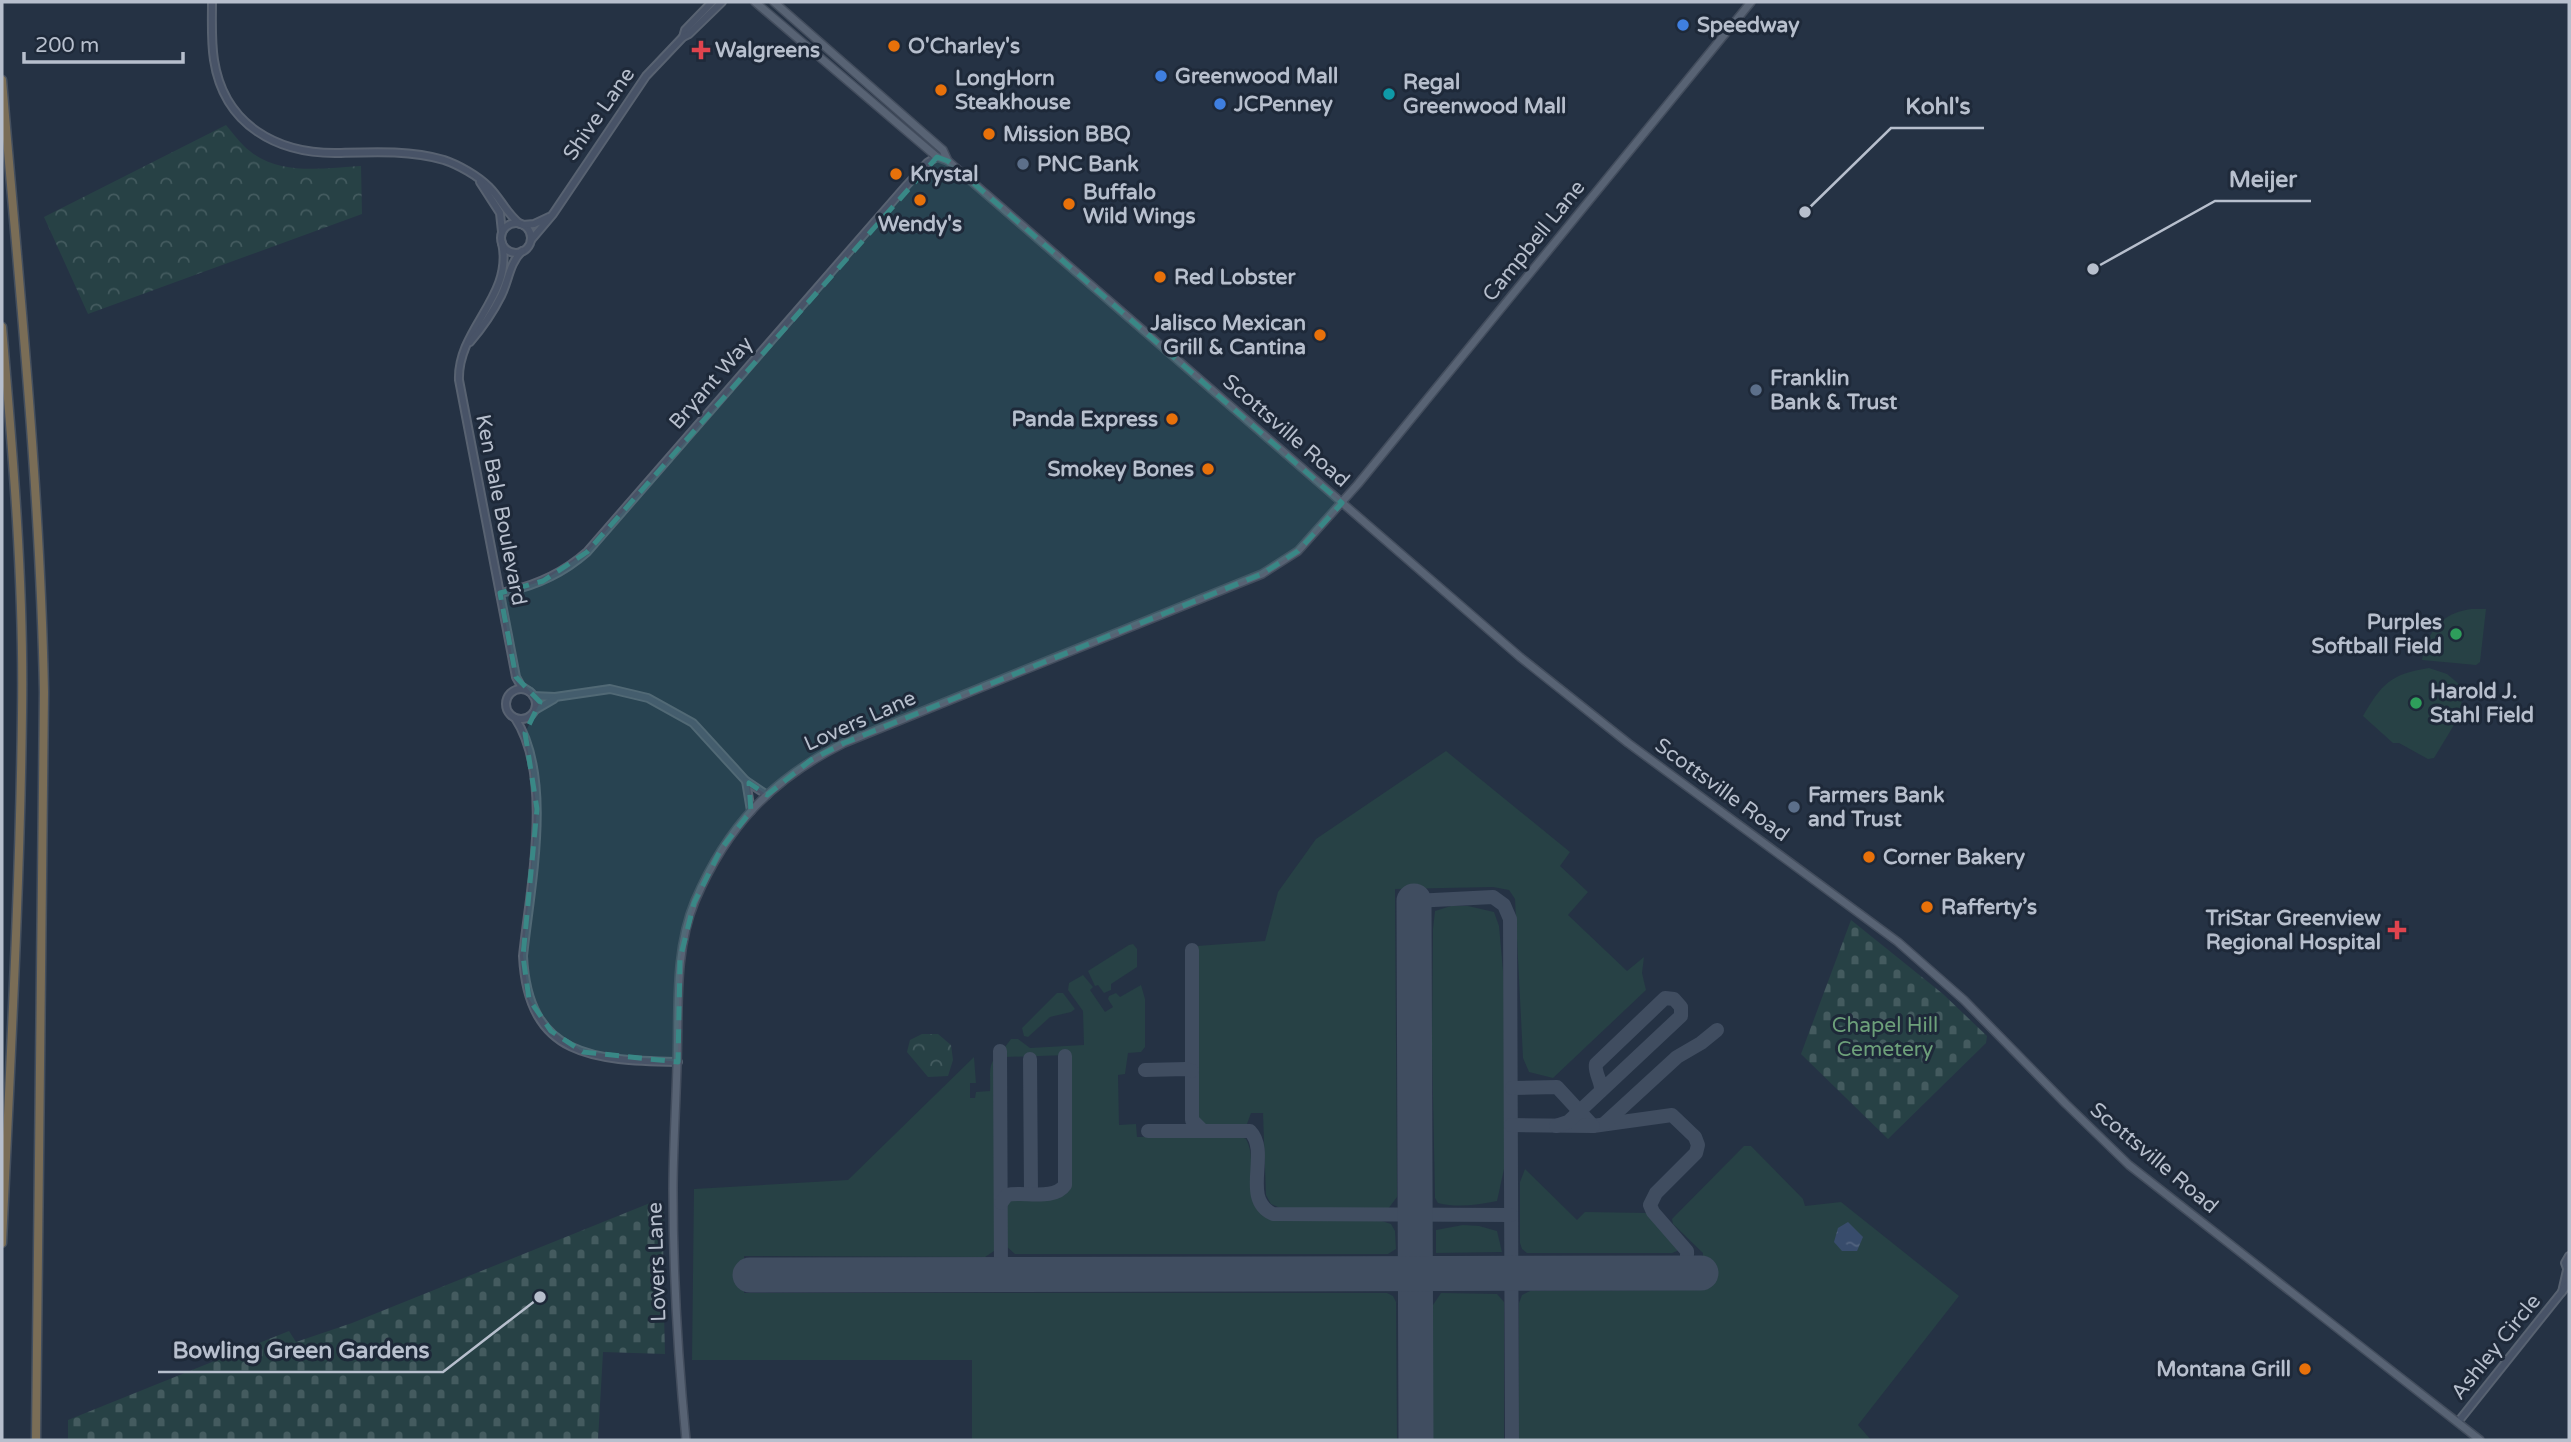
<svg xmlns="http://www.w3.org/2000/svg" width="2571" height="1442" font-family="'Varela Round',sans-serif">
  <style>
    .green { fill: #274145 }
    .forest { fill: url(#forest-crowns) }
    .cemetery { fill: url(#cemetery-stones) }
    .water { fill: url(#water-ripples) }
    .lines { fill: none; stroke-linecap: round; stroke-linejoin: round }
    .taxiway { stroke: #404d60; stroke-width: 14 }
    .runway { stroke: #404d60; stroke-width: 35 }
    .secondary-casing { stroke: #586271; stroke-width: 10 }
    .primary-casing { stroke: #434d5d; stroke-width: 10 }
    .highway-casing { stroke: #444f5e; stroke-width: 11 }
    .secondary { stroke: #485367; stroke-width: 6 }
    .primary { stroke: #586374; stroke-width: 7 }
    .highway { stroke: #7a6d56; stroke-width: 8 }
    .marked { fill: #398886; fill-opacity: 0.2; stroke: #398886; stroke-width: 5; stroke-dasharray: 14 9; stroke-linejoin: round }
    .shop-dot { fill: #3f7fe0; stroke: #1e2939; stroke-width: 2.5 }
    .food-dot { fill: #e8710a; stroke: #1e2939; stroke-width: 2.5 }
    .health-dot { fill: #e0444e; stroke: #1e2939; stroke-width: 2.5 }
    .culture-dot { fill: #0f9aa8; stroke: #1e2939; stroke-width: 2.5 }
    .service-dot { fill: #5c6f8a; stroke: #1e2939; stroke-width: 2.5 }
    .leisure-dot { fill: #2e9e5b; stroke: #1e2939; stroke-width: 2.5 }
    .labels { text-anchor: middle; dominant-baseline: central; stroke-width: 6; stroke-linejoin: round; paint-order: stroke }
    .poi-label { font-size: 21px; font-weight: bold; fill: #b7bfcd; stroke: #1e2939; text-anchor: start }
    .street-label { font-size: 21px; fill: #b7bfcd; stroke: #1e2939 }
    .park-label { font-size: 21px; fill: #6da07a; stroke: #1e2939 }
    .leader { fill: none; stroke: #b7bfcd; stroke-width: 2.5 }
    .callout-dot { fill: #b7bfcd; stroke: #1e2939; stroke-width: 2.5 }
    .callout-label { font-size: 23px; text-anchor: middle; font-weight: bold; fill: #b7bfcd; stroke: #1e2939; stroke-width: 6; stroke-linejoin: round; paint-order: stroke }
  </style>
  <defs>
    <pattern id="forest-crowns" width="20" height="18" patternUnits="userSpaceOnUse" patternTransform="scale(1.75)"><rect width="20" height="18" fill="#274145"/><path d="M2 6a3 3 0 1 1 6 0M12 15a3 3 0 1 1 6 0" fill="none" stroke="#445b5f"/></pattern>
    <pattern id="cemetery-stones" width="16" height="16" patternUnits="userSpaceOnUse" patternTransform="scale(1.75)"><rect width="16" height="16" fill="#274145"/><path d="M2 7V4a2 2 0 0 1 4 0v3zM10 15v-3a2 2 0 0 1 4 0v3z" fill="#445b5f"/></pattern>
    <pattern id="water-ripples" width="26" height="14" patternUnits="userSpaceOnUse" patternTransform="scale(1.75)"><rect width="26" height="14" fill="#384c6c"/><path d="M2 4q2-2 4 0t4 0M15 11q2-2 4 0t4 0" fill="none" stroke="#536480"/></pattern>
  </defs>
  <rect width="100%" height="100%" fill="#253244"/>
  <!-- green -->
  <g class="green">
    <path d="M2471 609H2486L2480 662 2476 665 2422 660C2427 631 2442 613 2471 609Z"/>
    <path d="M2429 668 2447 674 2465 689 2457 720 2434 758 2428 759 2399 743H2393L2363 716C2382 684 2390 674 2429 668Z"/>
    <path d="M1446 751 1570 852 1560 866 1588 892 1568 915 1627 971 1644 957 1642 973 1646 990 1553 1078 1529 1072 1523 1058 1515 899 1509 890 1493 887 1395 889 1397 1197 1388 1209H1381L1280 1208 1271 1204 1266 1195 1263 1113H1251L1247 1124C1232 1129 1208 1132 1197 1119V946L1265 941 1278 892 1316 839Z"/>
    <path d="M1451 906H1468L1494 912 1499 926 1506 1004 1504 1169 1497 1201C1477 1205 1457 1208 1438 1203L1435 1198 1432 1045 1433 929 1435 911Z"/>
    <path d="M1133 944 1137 949V967L1111 984V990L1104 993 1098 985 1095 986 1088 971 1129 945Z"/>
    <path d="M1083 975 1093 987 1090 990 1105 1012 1113 1007 1108 999 1109 996 1116 993 1120 997 1141 985 1145 999V1047L1141 1052 1128 1053 1125 1074 1118 1075 1119 1125 1136 1124 1137 1137 1239 1136 1246 1139C1261 1166 1234 1207 1274 1220L1382 1221 1391 1224 1395 1231 1396 1249 1388 1254H1015L1005 1245 1007 1203 1012 1197 1059 1195 1066 1192 1069 1055 1004 1057 1005 1047 1011 1039H1018L1030 1048 1084 1045 1083 1011 1068 990 1069 983Z"/>
    <path d="M1057 993H1063L1075 1009 1071 1012 1050 1017 1028 1037 1024 1036 1022 1028Z"/>
    <path d="M997 1056 998 1125 995 1127 994 1251 985 1257 744 1256V1293H1387L1393 1296 1396 1302 1397 1440H972V1360H692L694 1189 848 1180 974 1057 976 1083H970V1098H975L976 1092 990 1091C991 1079 987 1064 997 1056Z"/>
    <path d="M1744 1146H1751L1803 1199 1805 1206 1841 1202 1959 1296 1858 1425 1871 1440H1519V1303L1522 1295 1530 1291 1702 1290 1703 1253 1673 1224 1672 1219Z"/>
    <path d="M1525 1169 1577 1220 1585 1212 1647 1213 1678 1246 1677 1251 1672 1253H1527L1522 1249 1520 1243V1182Z"/>
    <path d="M1463 1225 1479 1226 1497 1231 1502 1252 1436 1253V1230Z"/>
    <path d="M1441 1293 1497 1294 1504 1302V1440H1433V1305Z"/>
  </g>
  <!-- forest -->
  <g class="forest">
    <path d="M226 125C232 132 238 140 244 146 276 177 322 168 361 166L362 214 88 314 44 217Z"/>
    <path d="M922 1034H938L951 1045 953 1060 948 1076 928 1077 907 1052 910 1040Z"/>
  </g>
  <!-- cemetery -->
  <g class="cemetery">
    <path d="M1851 920 1943 994 1987 1036 1986 1043 1888 1139 1801 1054Z"/>
    <path d="M655 1201 664 1206 663 1271 665 1354 603 1352 598 1440H68V1420L289 1331 296 1342 352 1323Z"/>
  </g>
  <!-- water -->
  <path class="water" d="M1848 1222 1863 1237 1857 1251H1842L1834 1242 1838 1228Z"/>
  <g class="lines">
    <!-- taxiway -->
    <g class="taxiway">
      <path d="M1414 901 1493 897 1504 905 1510 919 1512 1440"/>
      <path d="M1192 950V1120L1203 1131"/>
      <path d="M1000 1051 1001 1274"/>
      <path d="M1030 1059 1031 1193"/>
      <path d="M1145 1070 1186 1069 1192 1071"/>
      <path d="M1512 1088 1557 1087 1593 1126 1672 1115 1695 1137 1698 1145 1696 1153 1656 1193 1650 1205 1653 1212 1687 1251C1688 1265 1681 1271 1667 1273"/>
      <path d="M1604 1124 1677 1057 1701 1043 1717 1030"/>
      <path d="M1511 1125 1593 1126"/>
      <path d="M1556 1126 1568 1122 1681 1016V1007L1674 999 1665 998 1596 1064C1594 1073 1602 1081 1601 1091"/>
      <path d="M1148 1131H1250C1271 1153 1240 1199 1273 1214L1511 1215"/>
      <path d="M1001 1203 1007 1195C1023 1191 1054 1201 1065 1185V1056"/>
    </g>
    <!-- runway -->
    <g class="runway">
      <path d="M1414 901 1416 1440"/>
      <path d="M750 1275 1701 1273"/>
    </g>
    <defs>
      <g id="secondary">
        <path d="M212 2C212 21 211 41 214 60 224 125 277 154 338 153 372 152 410 150 444 160 459 165 478 176 489 187 501 199 506 213 520 224"/>
        <path d="M683 37 685 30 712 2"/>
        <path d="M480 182 500 213 502 232"/>
        <circle cx="516" cy="238" r="15"/>
        <path d="M523 225 534 224 549 217"/>
        <path d="M531 240 553 214 646 76 683 37 689 34 722 2"/>
        <path d="M502 243C514 296 457 329 459 380L516 677 521 686 530 692"/>
        <path d="M470 342C482 328 493 312 501 296 509 280 509 264 522 251"/>
        <path d="M500 593C533 587 561 575 587 552L906 186 927 163 938 156"/>
        <circle cx="521" cy="704" r="15"/>
        <path d="M533 696 555 697 610 689 648 698 693 723 746 781 767 795"/>
        <path d="M535 710 554 699"/>
        <path d="M515 718C554 777 530 888 523 956 528 1059 596 1060 678 1062"/>
        <path d="M746 781 751 811"/>
        <path d="M2568 1271 2565 1263 2569 1256"/>
        <path d="M2562 1292 2567 1270"/>
        <path d="M2458 1422 2569 1283"/>
      </g>
      <g id="primary">
        <path d="M755 2 931 152 937 157 948 161"/>
        <path d="M774 2 943 150 948 161 1520 657 1628 743 1898 942 1964 1000 2066 1104 2129 1165 2480 1440"/>
        <path d="M686 1440C678 1357 673 1275 673 1191 673 1149 676 1106 677 1064 679 1010 674 951 695 901 727 826 772 779 844 743L1262 574 1298 551 1358 484 1751 2"/>
      </g>
      <g id="highway">
        <path d="M2 80C19 284 40 487 44 692L36 1440"/>
        <path d="M2 327C13 455 24 584 22 713 20 890 10 1067 2 1243"/>
      </g>
    </defs>
    <!-- secondary casing -->
    <use href="#secondary" class="secondary-casing"/>
    <!-- primary casing -->
    <use href="#primary" class="primary-casing"/>
    <!-- highway casing -->
    <use href="#highway" class="highway-casing"/>
    <!-- secondary -->
    <use href="#secondary" class="secondary"/>
    <!-- primary -->
    <use href="#primary" class="primary"/>
    <!-- highway -->
    <use href="#highway" class="highway"/>
  </g>
  <!-- marked area -->
  <path class="marked" d="M937 157 948 161 1342 503 1298 551 1262 574 844 743 811 760 767 795 749 783 751 811 721 849 694 903 680 959 678 1062 583 1052 551 1031 529 999 523 956 537 809 525 733 540 702 516 677 500 593 543 581 587 552Z"/>
  <!-- markers -->
  <g class="shop-dot">
    <circle cx="1683" cy="25" r="7"/>
    <circle cx="1161" cy="76" r="7"/>
    <circle cx="1220" cy="104" r="7"/>
  </g>
  <g class="food-dot">
    <circle cx="894" cy="46" r="7"/>
    <circle cx="941" cy="90" r="7"/>
    <circle cx="989" cy="134" r="7"/>
    <circle cx="896" cy="174" r="7"/>
    <circle cx="920" cy="200" r="7"/>
    <circle cx="1069" cy="204" r="7"/>
    <circle cx="1160" cy="277" r="7"/>
    <circle cx="1320" cy="335" r="7"/>
    <circle cx="1172" cy="419" r="7"/>
    <circle cx="1208" cy="469" r="7"/>
    <circle cx="1869" cy="857" r="7"/>
    <circle cx="1927" cy="907" r="7"/>
    <circle cx="2305" cy="1369" r="7"/>
  </g>
  <g class="health-dot">
    <path d="M697.5 39.5h7v7h7v7h-7v7h-7v-7h-7v-7h7z"/>
    <path d="M2393.5 919.5h7v7h7v7h-7v7h-7v-7h-7v-7h7z"/>
  </g>
  <circle class="culture-dot" cx="1389" cy="94" r="7"/>
  <g class="service-dot">
    <circle cx="1023" cy="164" r="7"/>
    <circle cx="1756" cy="390" r="7"/>
    <circle cx="1794" cy="807" r="7"/>
  </g>
  <g class="leisure-dot">
    <circle cx="2456" cy="634" r="7"/>
    <circle cx="2416" cy="703" r="7"/>
  </g>
  <g class="labels">
    <!-- poi labels -->
    <g class="poi-label">
      <text x="1697" y="25">Speedway</text>
      <text x="908" y="46">O'Charley's</text>
      <text x="715" y="50">Walgreens</text>
      <text x="1175" y="76">Greenwood Mall</text>
      <text x="955" y="78">LongHorn<tspan x="955" dy="24">Steakhouse</tspan></text>
      <text x="1403" y="82">Regal<tspan x="1403" dy="24">Greenwood Mall</tspan></text>
      <text x="1234" y="104">JCPenney</text>
      <text x="1003" y="134">Mission BBQ</text>
      <text x="1037" y="164">PNC Bank</text>
      <text x="910" y="174">Krystal</text>
      <text x="1083" y="192">Buffalo<tspan x="1083" dy="24">Wild Wings</tspan></text>
      <text x="920" y="224" text-anchor="middle">Wendy's</text>
      <text x="1174" y="277">Red Lobster</text>
      <text x="1306" y="323" text-anchor="end">Jalisco Mexican<tspan x="1306" dy="24">Grill &amp; Cantina</tspan></text>
      <text x="1770" y="378">Franklin<tspan x="1770" dy="24">Bank &amp; Trust</tspan></text>
      <text x="1158" y="419" text-anchor="end">Panda Express</text>
      <text x="1194" y="469" text-anchor="end">Smokey Bones</text>
      <text x="2442" y="622" text-anchor="end">Purples<tspan x="2442" dy="24">Softball Field</tspan></text>
      <text x="2430" y="691">Harold J.<tspan x="2430" dy="24">Stahl Field</tspan></text>
      <text x="1808" y="795">Farmers Bank<tspan x="1808" dy="24">and Trust</tspan></text>
      <text x="1883" y="857">Corner Bakery</text>
      <text x="1941" y="907">Rafferty’s</text>
      <text x="2381" y="918" text-anchor="end">TriStar Greenview<tspan x="2381" dy="24">Regional Hospital</tspan></text>
      <text x="2291" y="1369" text-anchor="end">Montana Grill</text>
    </g>
    <!-- street labels -->
    <g class="street-label">
      <text transform="translate(599 114) rotate(-55)">Shive Lane</text>
      <text transform="translate(1534 241) rotate(-51)">Campbell Lane</text>
      <text transform="translate(711 383) rotate(-49)">Bryant Way</text>
      <text transform="translate(1286 431) rotate(41)">Scottsville Road</text>
      <text transform="translate(501 510) rotate(79)">Ken Bale Boulevard</text>
      <text transform="translate(860 721) rotate(-24)">Lovers Lane</text>
      <text transform="translate(1722 790) rotate(36)">Scottsville Road</text>
      <text transform="translate(2154 1158) rotate(40)">Scottsville Road</text>
      <text transform="translate(657 1262) rotate(-92)">Lovers Lane</text>
      <text transform="translate(2496 1347) rotate(-51)">Ashley Circle</text>
    </g>
    <!-- park labels -->
    <g class="park-label">
      <text x="1885" y="1025">Chapel Hill<tspan x="1885" dy="24">Cemetery</tspan></text>
    </g>
  </g>
  <!-- callouts -->
  <path class="leader" d="M1805 212L1891 128H1984M2093 269L2215 201H2311M540 1297L443 1372H158"/>
  <g class="callout-dot">
    <circle cx="1805" cy="212" r="7"/>
    <circle cx="2093" cy="269" r="7"/>
    <circle cx="540" cy="1297" r="7"/>
  </g>
  <g class="callout-label">
    <text x="1938" y="114">Kohl's</text>
    <text x="2263" y="187">Meijer</text>
    <text x="301" y="1358">Bowling Green Gardens</text>
  </g>
  <!-- border -->
  <rect width="2571" height="1442" fill="none" stroke="#b7bfcd" stroke-width="7"/>
  <!-- scale -->
  <path d="M24 52v10h159v-10" fill="none" stroke="#b7bfcd" stroke-width="3.5"/>
  <text x="35" y="52" font-size="21" fill="#b7bfcd" stroke="#1e2939" stroke-width="5" paint-order="stroke">200 m</text>
</svg>
